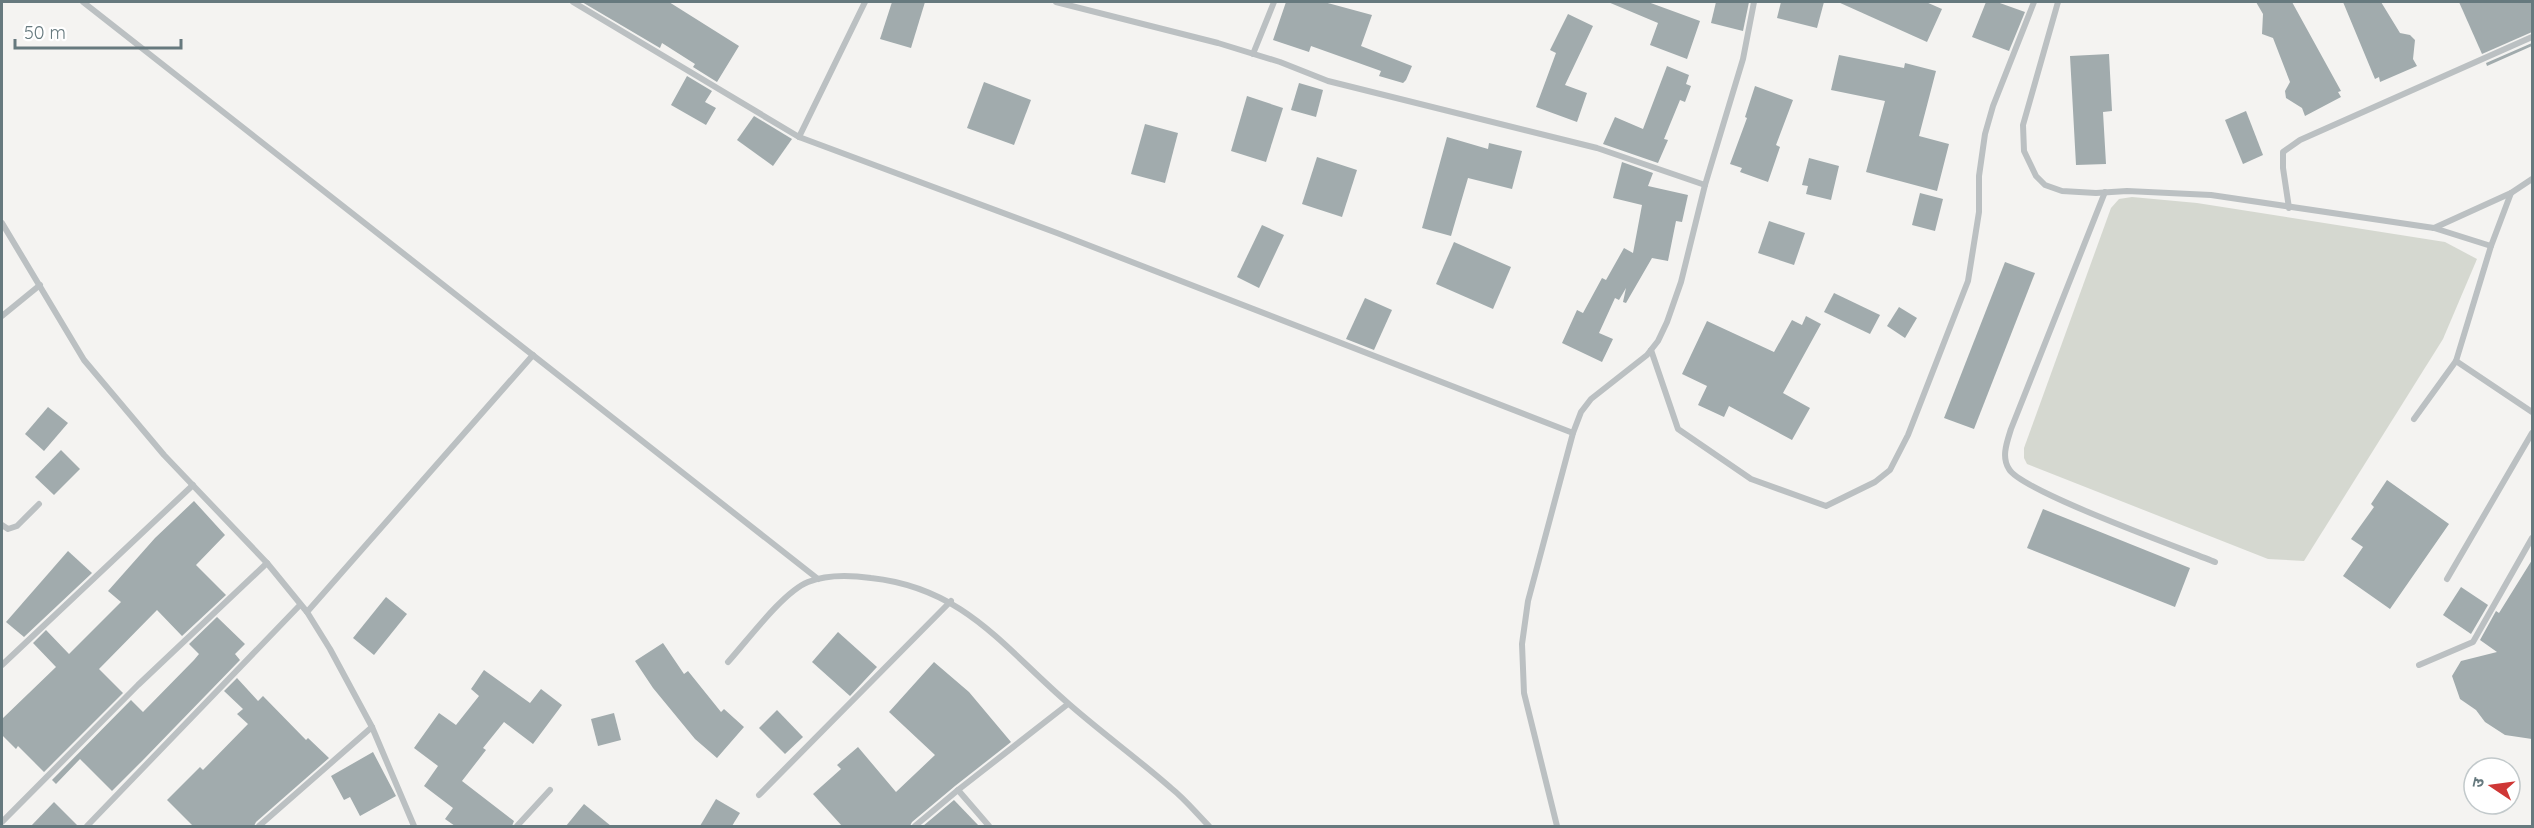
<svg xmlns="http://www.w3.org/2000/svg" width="2534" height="828" font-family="Quicksand,'Noto Sans Devanagari',sans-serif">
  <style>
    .green { fill: #d5d8d0 }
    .building { fill: #a1abad }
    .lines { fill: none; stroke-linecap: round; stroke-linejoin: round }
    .minor { stroke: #bbc0c2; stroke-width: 6 }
  </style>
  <rect width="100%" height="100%" fill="#f4f3f1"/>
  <!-- green -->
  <path class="green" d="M2132 197 2197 203 2445 242 2477 259 2443 339 2304 561 2268 559 2027 464 2024 458V448L2111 208 2119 199Z"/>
  <!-- building -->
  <g class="building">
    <path d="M582 2H669L739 46 717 82 693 67 695 64 662 43 660 48Z"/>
    <path d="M892 2H925L911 48 880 39Z"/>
    <path d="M1286 2H1324L1372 15 1361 46 1412 66 1406 80 1403 83 1379 76 1381 71 1311 46 1309 52 1273 40Z"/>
    <path d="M1608 2H1648L1700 21 1687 59 1650 45 1658 23Z"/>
    <path d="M1716 2H1749L1743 31 1711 23Z"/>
    <path d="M1781 2H1824L1817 28 1777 18Z"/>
    <path d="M1838 2H1926L1942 9 1927 42Z"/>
    <path d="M1986 2H1997L2025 12 2009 51 1972 37Z"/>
    <path d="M2256 2H2292L2341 91 2338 92 2341 97 2305 116 2302 108 2286 98 2285 91 2290 82 2273 38 2262 34 2263 14Z"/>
    <path d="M2343 2H2381L2400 33 2410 35 2415 40 2413 59 2417 66 2380 82 2379 77 2375 79Z"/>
    <path d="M2459 2H2532V32L2482 54Z"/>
    <path d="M1568 14 1593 26 1565 85 1587 93 1577 122 1536 107 1556 53 1550 50Z"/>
    <path d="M2532 43V46L2487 66 2486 63Z"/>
    <path d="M2109 54 2112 111 2103 112 2106 164 2076 165 2070 56Z"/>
    <path d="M1839 55 1904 68 1905 63 1936 71 1919 136 1949 144 1937 191 1866 172 1885 101 1831 90Z"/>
    <path d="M1667 66 1689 75 1686 84 1691 86 1685 102 1680 100 1664 139 1668 140 1658 163 1603 144 1615 117 1643 129Z"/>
    <path d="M687 76 712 91 705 102 716 108 706 125 671 105Z"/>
    <path d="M984 82 1031 100 1014 145 967 128Z"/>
    <path d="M1299 83 1323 90 1316 117 1291 110Z"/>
    <path d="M1755 86 1793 100 1776 145 1780 147 1768 182 1740 172 1742 168 1730 164 1747 118 1745 117Z"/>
    <path d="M1247 96 1283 108 1266 162 1231 151Z"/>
    <path d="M2246 111 2263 155 2243 164 2225 120Z"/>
    <path d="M754 116 792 139 773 166 737 140Z"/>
    <path d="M1145 124 1178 133 1165 183 1131 174Z"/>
    <path d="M1447 137 1488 149 1489 143 1522 151 1512 189 1468 178 1451 236 1422 228Z"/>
    <path d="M1317 157 1357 170 1342 217 1302 204Z"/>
    <path d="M1809 158 1839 166 1831 200 1806 194 1808 186 1802 185Z"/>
    <path d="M1622 162 1653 173 1648 186 1688 195 1682 222 1676 221 1668 261 1652 258 1626 303 1623 302 1626 288 1619 300 1615 298 1599 333 1613 339 1602 362 1562 343 1577 310 1583 313 1602 278 1606 280 1624 248 1633 253 1642 205 1613 198Z"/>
    <path d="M1920 193 1943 199 1935 231 1912 225Z"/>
    <path d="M1769 221 1805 233 1794 265 1758 253Z"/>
    <path d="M1262 225 1284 235 1259 288 1237 277Z"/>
    <path d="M1454 242 1511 267 1493 309 1436 284Z"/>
    <path d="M2005 262 2035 273 1974 429 1944 418Z"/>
    <path d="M1834 293 1880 315 1870 334 1824 312Z"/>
    <path d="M1365 298 1392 310 1374 350 1346 339Z"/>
    <path d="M1899 307 1917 318 1905 338 1887 326Z"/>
    <path d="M1806 316 1821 324 1783 393 1810 408 1792 440 1729 406 1724 417 1698 405 1707 386 1682 374 1707 321 1774 352 1792 320 1802 325Z"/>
    <path d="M48 407 68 423 44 451 25 434Z"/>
    <path d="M61 450 80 469 54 495 35 477Z"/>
    <path d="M2387 480 2449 524 2390 609 2343 576 2363 547 2351 539 2374 507 2371 504Z"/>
    <path d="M194 501 225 535 196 565 226 595 182 636 157 610 99 669 123 693 44 772 18 746 16 749 2 735V719L56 667 33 643 46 630 69 654 121 602 108 591 155 538Z"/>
    <path d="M2043 509 2190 568 2175 607 2027 548Z"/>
    <path d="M68 551 92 573 24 637 6 622Z"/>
    <path d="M2532 560V739L2505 735 2485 722 2476 710 2460 699 2452 676 2461 661 2497 652 2480 640 2496 611 2499 613Z"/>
    <path d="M2461 587 2488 605 2471 634 2443 615Z"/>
    <path d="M386 597 407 614 374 655 353 638Z"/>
    <path d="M217 617 245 644 235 654 240 660 144 759 112 791 80 759 56 784 52 780 131 700 143 712 194 660 199 654 189 644Z"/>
    <path d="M838 632 877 667 850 696 812 662Z"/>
    <path d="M663 643 684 674 688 671 721 712 724 709 744 727 717 758 695 739 653 688 635 661Z"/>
    <path d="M934 662 969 692 1011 742 955 786 912 822 910 826H842L813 794 841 769 837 765 858 747 896 792 935 755 889 712Z"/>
    <path d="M484 670 530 703 541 689 562 705 533 744 504 722 483 748 486 750 462 781 514 821 512 826H455L445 819 453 808 424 786 438 766 414 748 439 713 456 725 479 696 471 689Z"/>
    <path d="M237 678 258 701 263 696 306 740 308 738 329 758 256 822 254 826H193L167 800 200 767 203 770 248 724 237 714 243 709 224 691Z"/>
    <path d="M777 710 803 737 785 754 759 728Z"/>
    <path d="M614 713 621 740 598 746 591 719Z"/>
    <path d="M373 752 396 796 360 816 350 797 344 800 331 776Z"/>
    <path d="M716 799 740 813 732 826H700Z"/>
    <path d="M954 800 979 826H923Z"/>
    <path d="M54 802 78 826H31Z"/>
    <path d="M584 804 611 826H566Z"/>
  </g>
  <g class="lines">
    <!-- minor -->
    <g class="minor">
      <path d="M83 2 818 579"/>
      <path d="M573 2 799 137 1057 233 1573 433"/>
      <path d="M1056 2 1218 43 1280 62 1328 81 1597 148 1705 185"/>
      <path d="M2058 2 2023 125 2024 151 2036 176 2045 185 2062 191 2096 193 2127 191 2211 195 2434 228 2491 246 2511 193 2532 179"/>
      <path d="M1253 54 1274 2"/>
      <path d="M799 137 865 2"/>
      <path d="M2105 192 2011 429C2007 442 2001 457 2009 469 2021 491 2183 549 2215 562"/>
      <path d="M2289 208 2283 168V152L2300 140 2532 37"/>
      <path d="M2 223 84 360 164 455 267 563 307 612 330 649 372 727 414 826"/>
      <path d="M2434 228 2511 193"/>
      <path d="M2 316 40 285"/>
      <path d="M1651 350 1678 429 1751 479 1826 506 1875 482 1890 470 1908 435 1968 281 1979 212V176L1985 134 1993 106 2034 2"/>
      <path d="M2456 361 2532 412"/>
      <path d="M2414 419 2456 361 2491 246"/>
      <path d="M2 525 8 529 17 526 39 504"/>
      <path d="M2447 579 2532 433"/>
      <path d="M307 612 533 355"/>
      <path d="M728 662C747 641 783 592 808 582 828 574 850 575 871 578 964 588 1003 647 1069 704 1102 733 1138 759 1171 788 1185 799 1197 814 1209 826"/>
      <path d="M2 665 193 485"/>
      <path d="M2419 665 2473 642 2532 538"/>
      <path d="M958 790 989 826"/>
      <path d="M759 795 951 601"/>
      <path d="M2 822 138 685 267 563"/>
      <path d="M87 826 300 605"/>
      <path d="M259 826 372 727"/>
      <path d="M517 826 550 790"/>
      <path d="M915 826 958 790 1068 704"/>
      <path d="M1557 826 1524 693 1522 644 1528 601 1573 433 1581 412 1591 399 1647 355 1658 341 1667 322 1681 282 1705 185 1743 59 1754 2"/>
    </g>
  </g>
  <!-- border -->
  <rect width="2534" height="828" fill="none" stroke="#66797e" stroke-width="6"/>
  <!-- north arrow -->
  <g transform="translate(2492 786) rotate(283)"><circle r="28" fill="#ffffff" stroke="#c2c9cb" stroke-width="1.5"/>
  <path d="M0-4.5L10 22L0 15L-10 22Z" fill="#cf3736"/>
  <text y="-9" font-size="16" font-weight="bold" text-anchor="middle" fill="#66797e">उ</text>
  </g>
  <!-- scale -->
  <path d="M15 39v9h166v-9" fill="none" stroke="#66797e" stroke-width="3"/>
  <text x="24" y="39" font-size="18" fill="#66797e" stroke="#ffffff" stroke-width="4.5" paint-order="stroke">50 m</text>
</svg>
